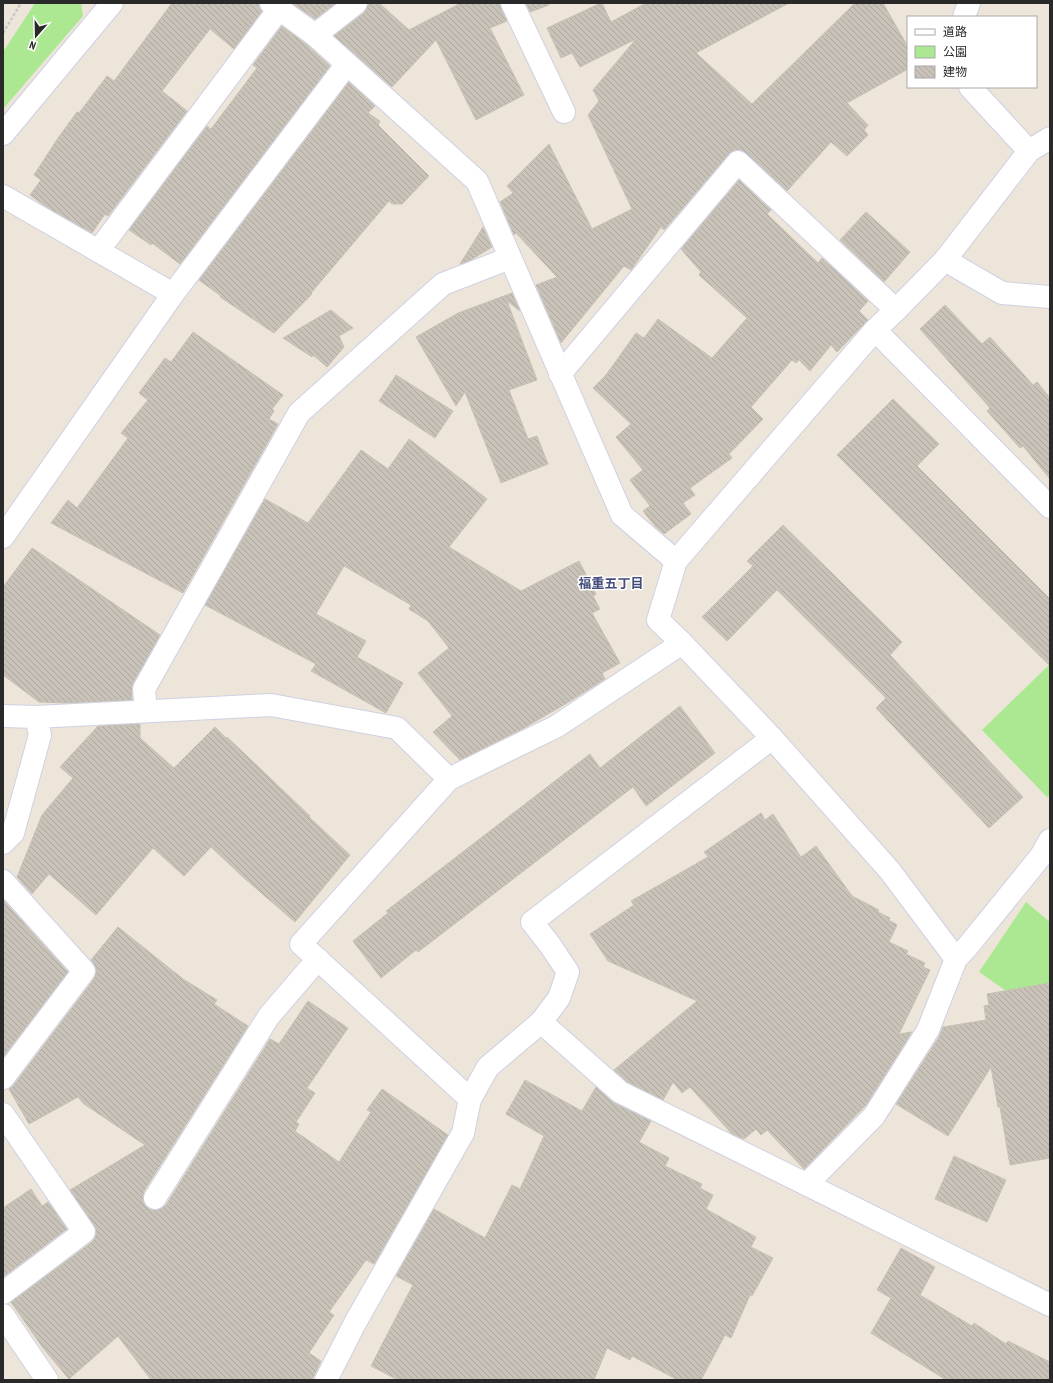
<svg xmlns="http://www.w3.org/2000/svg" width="1053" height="1383" font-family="'PT Sans Narrow','Noto Sans JP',sans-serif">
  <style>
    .green { fill: #abe891 }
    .building { fill: url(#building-back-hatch); stroke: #c8c1b3 }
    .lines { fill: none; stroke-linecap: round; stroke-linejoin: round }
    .street-casing { stroke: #ced1e3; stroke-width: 24 }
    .secondary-casing { stroke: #ced1e3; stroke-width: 24 }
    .path { stroke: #c7c7c7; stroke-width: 2.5; stroke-dasharray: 3 2; stroke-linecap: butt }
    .street { stroke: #fff; stroke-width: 22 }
    .secondary { stroke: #fff; stroke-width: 22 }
    .labels { text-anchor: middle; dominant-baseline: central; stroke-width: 3; stroke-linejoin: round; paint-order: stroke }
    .neighbourhood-label { font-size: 13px; font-weight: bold; fill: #464d7d; stroke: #fff }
  </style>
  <defs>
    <pattern id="building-back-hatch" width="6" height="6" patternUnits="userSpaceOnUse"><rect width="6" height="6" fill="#c8c2b9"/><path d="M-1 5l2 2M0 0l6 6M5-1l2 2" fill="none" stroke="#aca79f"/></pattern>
  </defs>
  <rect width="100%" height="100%" fill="#ede5d9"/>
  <!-- green -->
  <g class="green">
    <path d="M35 3H81L83 16 3 109V52Z"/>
    <path d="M1050 664V792L1048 798 982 730Z"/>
    <path d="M1026 902 1050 922V1003L1035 1011 979 972Z"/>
  </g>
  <!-- building -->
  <g class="building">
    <path d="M172 3H259V8L262 11 234 49 210 29 162 91 187 111 108 216 105 214 92 233 45 206 30 195 41 180 34 175 58 138 77 112 79 113 107 76 114 81Z"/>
    <path d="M292 3H336L315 19Z"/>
    <path d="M368 3H379L409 30 461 3H500L501 8 507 21 490 28 524 95 476 120 436 40 392 87 334 36 364 13 367 8Z"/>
    <path d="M526 3H548L549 5 530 12Z"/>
    <path d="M601 3H602L611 22 646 3H789L696 53 752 104 855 3H883L908 47V69L847 103 868 125 864 130 868 135 847 156 831 142 787 191 746 153 741 150H734L729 154 664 230 661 227 631 270 624 266 561 343 536 285 557 277 516 233 514 235 500 202 513 193 507 186 549 144 592 229 632 209 588 115 599 101 593 90 636 39 580 67 572 53 561 58 547 28Z"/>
    <path d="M282 26 307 45 330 66 180 264 152 243 151 245 129 230 207 126 211 129 257 68 253 65Z"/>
    <path d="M349 82 375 106 368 113 380 121 378 125 429 176 402 204H392L389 201 311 293 312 294 274 333 220 297 221 296 199 280Z"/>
    <path d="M739 180 771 210 767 214 818 263 822 258 868 301 859 311 868 320 837 352 831 345 810 371 799 360 796 363 792 360 751 407 763 419 729 454 732 458 690 488 695 495 683 503 691 514 664 534 655 526 643 511 650 506 630 480 643 470 616 437 631 424 593 388 606 375 636 333 644 338 658 319 712 358 747 318 699 275 701 272 681 249Z"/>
    <path d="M866 212 910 252 884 282 840 240Z"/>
    <path d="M483 227 492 247 469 261 460 264Z"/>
    <path d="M512 293 520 311 507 301 537 380 509 390 528 439 537 436 548 464 501 483 465 392 456 406 416 337 458 313Z"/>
    <path d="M945 305 982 344 990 337 1033 385 1037 382 1050 398V479L1023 446 1020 448 987 411 990 408 920 329Z"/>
    <path d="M331 310 353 328 339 336 344 347 327 367 313 355 312 357 283 338Z"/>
    <path d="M193 332 283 395 272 409 274 411 269 419 278 424 183 593 51 523 68 500 77 508 128 438 121 433 148 400 139 393 165 358 171 362Z"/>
    <path d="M396 375 453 411 435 438 379 401Z"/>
    <path d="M893 399 939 444 917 466 1050 599V666L837 455Z"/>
    <path d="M409 439 487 499 449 547 521 591 579 561 596 594 593 596 600 609 592 613 620 663 602 673 605 679 567 703 524 728 460 760 433 732 452 716 418 673 449 648 428 621 409 609 411 605 344 566 316 614 366 641 357 657 403 683 386 713 311 671 316 664 205 605 265 499 308 523 361 450 388 469Z"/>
    <path d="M783 525 902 642 890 655 1023 797 989 828 876 708 886 698 777 590 727 641 702 617 753 566 747 561Z"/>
    <path d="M32 548 160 635 133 683 132 690V700L66 703 39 702 3 675V587Z"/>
    <path d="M680 706 715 753 646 806 633 787 418 952 416 950 381 978 353 941 388 913 386 911 590 754 600 768Z"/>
    <path d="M140 724V738L174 768 215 727 226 738 227 737 310 816 309 817 350 855 295 922 244 878 211 847 184 876 153 848 96 915 49 874 32 894 17 877 42 815 73 778 60 767 98 726Z"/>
    <path d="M761 813 765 820 773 814 801 857 816 846 852 896 879 910 878 912 890 918 889 920 897 925 889 942 908 951 906 954 925 963 923 967 930 970 899 1034 912 1032 866 1105 804 1169 767 1130 761 1135 756 1129 744 1139 732 1134 690 1087 682 1093 673 1082 663 1100 627 1082 614 1070 697 1001 608 961 590 934 634 905 631 901 708 857 704 852Z"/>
    <path d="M3 900 68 972 3 1057Z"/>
    <path d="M118 927 183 979 217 1000 214 1004 248 1026 144 1191 143 1197 144 1203 149 1209 154 1210 160 1209 166 1205 270 1039 279 1044 308 1001 348 1028 307 1088 315 1093 296 1122 299 1124 295 1131 339 1162 371 1112 367 1110 382 1089 448 1135 374 1264 366 1260 329 1312 334 1315 309 1353 321 1361 312 1380H151L118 1336 69 1379 43 1348 11 1302 92 1242 95 1237 96 1231 94 1225 70 1190 145 1145 84 1104 78 1097 29 1124 9 1089 13 1086 94 979 96 974V968L91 960Z"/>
    <path d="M1050 983V1158L1010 1165 1000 1107H998L991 1067 948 1136 896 1104 939 1037 943 1027 986 1020 984 1006 989 1005 987 994Z"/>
    <path d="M525 1080 582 1111 596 1087 614 1103 651 1121 639 1142 669 1158 665 1166 702 1184 700 1188 713 1195 706 1209 756 1237 751 1247 773 1258 752 1296 750 1295 731 1338 725 1335 701 1380H678L632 1356 630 1360 607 1348 594 1380H398L371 1366 406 1298 413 1285 396 1276 434 1209 485 1238 512 1185 520 1189 544 1136 506 1114Z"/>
    <path d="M954 1156 1006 1180 987 1222 935 1199Z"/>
    <path d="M31 1189 42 1206 48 1202 67 1229 3 1277V1208Z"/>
    <path d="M901 1248 935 1267 920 1295 972 1326 974 1323 1006 1344 1008 1341 1050 1362V1380H946L871 1333 891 1298 877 1290Z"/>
  </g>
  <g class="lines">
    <defs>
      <g id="street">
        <path d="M271 3 315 35 356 3"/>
        <path d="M512 3 564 112"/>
        <path d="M964 17 969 3"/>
        <path d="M315 35 477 181 622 515 676 561"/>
        <path d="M970 87 1029 151"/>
        <path d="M1050 138 1029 151 945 260 896 310 875 330 676 561 658 620 682 643 772 738 532 922 550 945 568 972 559 998 541 1022 620 1092 1050 1305"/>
        <path d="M3 196 173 294 347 64"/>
        <path d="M98 251 279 9"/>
        <path d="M945 260 1002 293 1050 297"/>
        <path d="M875 330 1050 507"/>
        <path d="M560 374 738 162 896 310"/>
        <path d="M3 537 173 294"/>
        <path d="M146 711 144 689 299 413 443 284 510 258"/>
        <path d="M3 716 36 717"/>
        <path d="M772 738 890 871 956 959"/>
        <path d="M3 843 13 833 40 735 36 717 271 705 397 728 449 779"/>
        <path d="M3 881 84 971 3 1078"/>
        <path d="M541 1022 488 1067 470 1099 301 944 449 779 557 726 682 643"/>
        <path d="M3 1114 84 1232 3 1293"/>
        <path d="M807 1184 874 1116 928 1030 956 959 968 946 1041 856 1050 840"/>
        <path d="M155 1198 269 1016 318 959"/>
        <path d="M3 1315 47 1380"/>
        <path d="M326 1380 355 1323 463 1133 470 1099"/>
      </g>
      <path id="secondary" d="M3 134 112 3"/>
    </defs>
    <!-- street casing -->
    <use href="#street" class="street-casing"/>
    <!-- secondary casing -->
    <use href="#secondary" class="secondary-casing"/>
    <!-- path -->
    <path class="path" d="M3 33 21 3"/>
    <!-- street -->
    <use href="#street" class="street"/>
    <!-- secondary -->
    <use href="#secondary" class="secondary"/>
  </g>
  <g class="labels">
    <!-- neighbourhood labels -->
    <g class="neighbourhood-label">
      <text x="611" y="583">福重五丁目</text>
    </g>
  </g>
  <!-- border -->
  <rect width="1053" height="1383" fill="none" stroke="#292929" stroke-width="8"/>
  <!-- legend -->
  <rect x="907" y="16" width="130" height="72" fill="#ffffff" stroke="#a9a9a9"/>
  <rect x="915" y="29" width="20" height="6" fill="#ffffff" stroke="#a9a9a9"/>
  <text x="943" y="36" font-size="12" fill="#292929">道路</text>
  <rect x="915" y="46" width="20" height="12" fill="#abe891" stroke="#a9a9a9"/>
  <text x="943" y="56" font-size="12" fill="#292929">公園</text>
  <rect x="915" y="66" width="20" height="12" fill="url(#building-back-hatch)" stroke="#a9a9a9"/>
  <text x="943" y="76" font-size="12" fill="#292929">建物</text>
  <!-- north arrow -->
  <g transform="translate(36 36) rotate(200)" stroke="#ffffff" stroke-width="3" paint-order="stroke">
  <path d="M0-3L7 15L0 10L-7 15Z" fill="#292929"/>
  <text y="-6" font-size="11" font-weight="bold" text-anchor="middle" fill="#292929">N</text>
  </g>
</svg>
